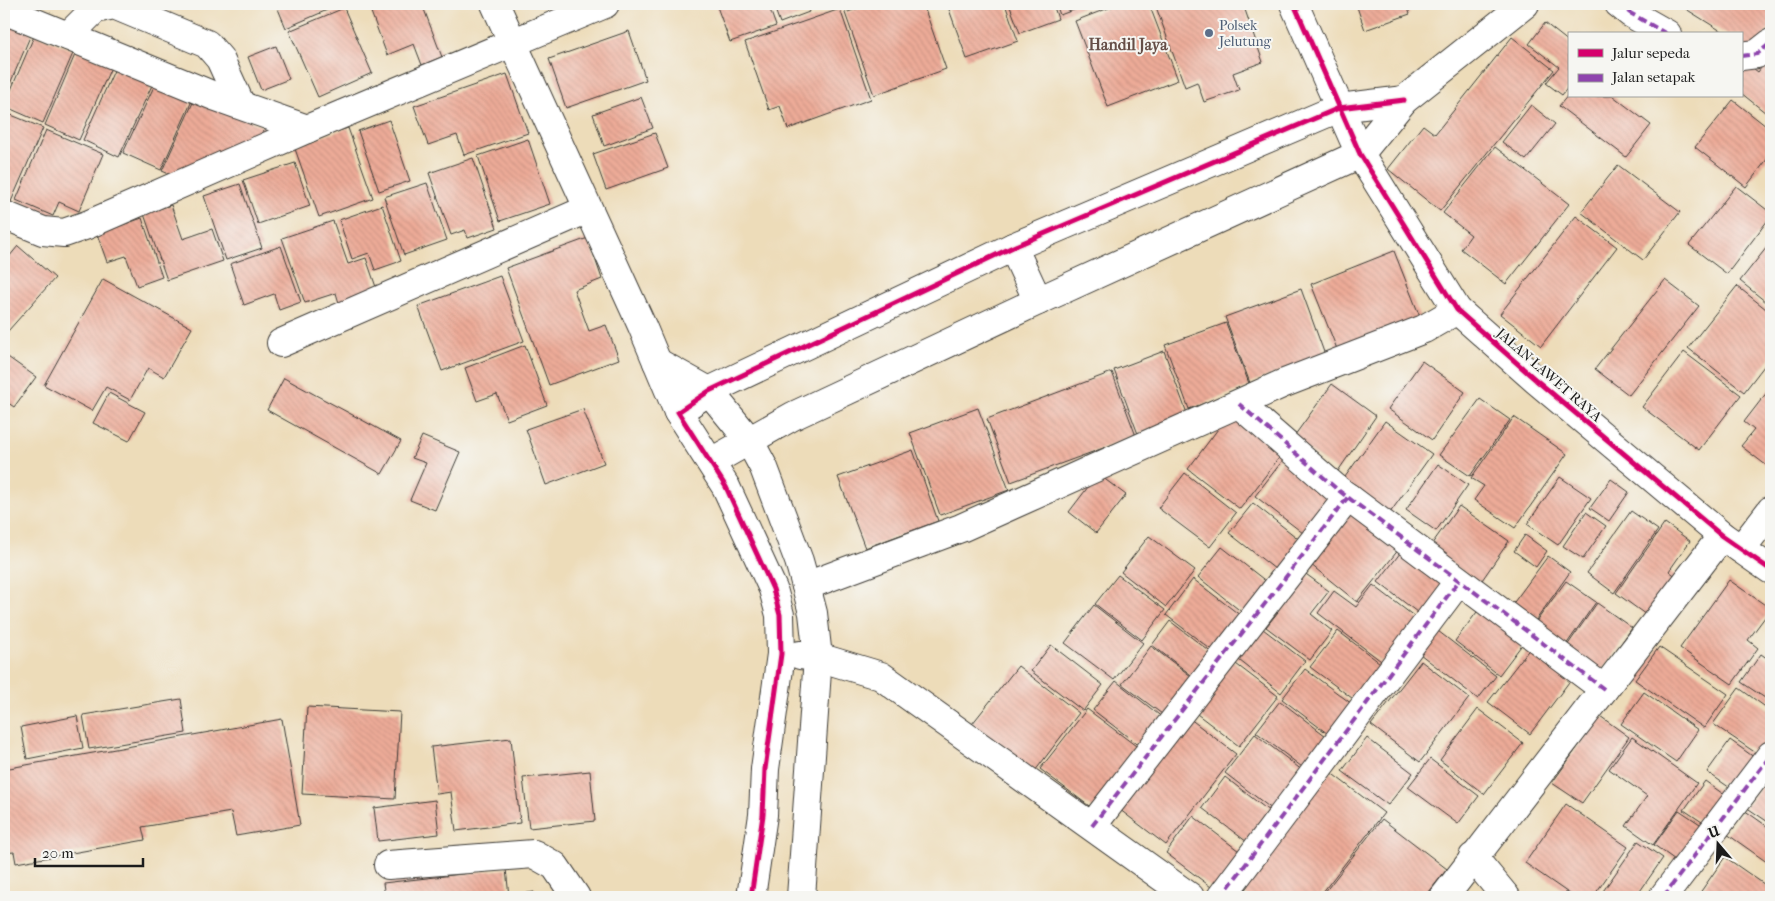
<svg xmlns="http://www.w3.org/2000/svg" width="1775" height="901" font-family="'IM FELL French Canon',serif">
  <style>
    .building { fill: url(#building-back-hatch) }
    .lines { fill: none; stroke-linecap: round; stroke-linejoin: round }
    .minor-casing { stroke: #3b3934; stroke-width: 30 }
    .minor { stroke: #fff; stroke-width: 28 }
    .quiet { stroke: #8e44ad; stroke-width: 4; stroke-dasharray: 8 4; stroke-linecap: butt }
    .cycleway-casing { stroke: #f6f6f2; stroke-width: 8 }
    .cycleway { stroke: #d6006c; stroke-width: 5 }
    .service-dot { fill: #5c6f8a; stroke: #f6f6f2; stroke-width: 2 }
    .labels { text-anchor: middle; dominant-baseline: central; stroke-width: 4; stroke-linejoin: round; paint-order: stroke }
    .service-label { font-size: 14px; fill: #4e5e75; stroke: #f6f6f2; text-anchor: start }
    .street-label { font-size: 14px; fill: #1c1c1c; stroke: #f6f6f2 }
    .quarter-label { font-size: 16px; font-weight: bold; fill: #654e47; stroke: #f6f6f2 }
  </style>
  <defs>
    <pattern id="building-back-hatch" width="6" height="6" patternUnits="userSpaceOnUse" patternTransform="scale(1.25)"><rect width="6" height="6" fill="#edab98"/><path d="M-1 5l2 2M0 0l6 6M5-1l2 2" fill="none" stroke="#cb9382"/></pattern>
  </defs>
  <rect width="100%" height="100%" fill="#f6f6f2"/>
  <filter id="ink" filterUnits="userSpaceOnUse"><feTurbulence type="fractalNoise" baseFrequency=".02" numOctaves="2"/><feDisplacementMap in="SourceGraphic" scale="10" xChannelSelector="R" yChannelSelector="G"/><feConvolveMatrix kernelMatrix="1 2 1 2 8 2 1 2 1" color-interpolation-filters="sRGB"/></filter>
  <filter id="wash" filterUnits="userSpaceOnUse"><feTurbulence type="fractalNoise" baseFrequency=".0096" numOctaves="4" result="noise"/><feDisplacementMap in="SourceGraphic" scale="20" xChannelSelector="R" yChannelSelector="G"/><feGaussianBlur stdDeviation="1.12" result="paint"/><feColorMatrix in="noise" values="0 0 0 0 0 0 0 0 0 0 0 0 0 0 0 0 0 1.4 0 .05"/><feComposite in="paint" operator="in"/></filter>
  <g filter="url(#wash)">
    <rect width="100%" height="100%" fill="#eddcb9"/>
    <g id="blocks">
      <!-- building -->
      <g class="building">
        <path d="M276 4H341L286 28Z"/>
        <path d="M368 4H422L442 57 422 65 414 44 387 55Z"/>
        <path d="M716 4H768L776 26 730 42Z"/>
        <path d="M773 4H806L809 12 780 23Z"/>
        <path d="M811 4H827L813 9Z"/>
        <path d="M870 4H923L946 69 874 95 845 13Z"/>
        <path d="M947 4H1005L1018 41 967 59Z"/>
        <path d="M1009 4H1053L1058 19 1020 33Z"/>
        <path d="M1056 4H1090L1060 15Z"/>
        <path d="M1119 4H1149L1178 80 1108 107 1075 21Z"/>
        <path d="M1155 4H1243L1263 62 1233 73 1239 90 1204 102 1197 82 1185 87Z"/>
        <path d="M1356 4H1406L1410 14 1365 30Z"/>
        <path d="M1678 4H1771V25L1754 52 1741 43V34H1726Z"/>
        <path d="M344 8 372 73 318 97 289 31Z"/>
        <path d="M840 9 871 99 788 129 780 106 769 110 745 42Z"/>
        <path d="M4 20 32 32 4 98Z"/>
        <path d="M1545 23 1569 42V86L1562 95 1546 83 1559 67 1529 44Z"/>
        <path d="M629 31 646 80 566 108 549 59Z"/>
        <path d="M35 34 74 51 43 123 4 106Z"/>
        <path d="M1512 37 1554 70 1440 211 1388 169 1423 125 1435 134Z"/>
        <path d="M276 46 289 79 261 90 248 57Z"/>
        <path d="M77 50 112 65 79 140 45 125Z"/>
        <path d="M1771 55V117L1741 93V59L1758 72Z"/>
        <path d="M116 66 153 83 119 157 83 140Z"/>
        <path d="M507 74 528 133 464 155 457 135 428 145 414 106Z"/>
        <path d="M157 80 194 96 161 170 123 153Z"/>
        <path d="M1569 94V96H1613L1651 125 1626 157 1559 106Z"/>
        <path d="M196 96 265 128 258 141 179 178 162 171Z"/>
        <path d="M641 97 653 128 604 146 593 114Z"/>
        <path d="M1733 100 1771 130V154L1746 187 1695 147Z"/>
        <path d="M1531 105 1555 124 1526 160 1502 142Z"/>
        <path d="M4 112 43 128 10 204 4 201Z"/>
        <path d="M389 120 410 181 379 191 358 131Z"/>
        <path d="M348 128 373 198 319 217 294 146Z"/>
        <path d="M46 130 103 154 79 211 59 202 53 216 16 200Z"/>
        <path d="M655 133 668 168 606 190 593 154Z"/>
        <path d="M528 139 550 204 500 221 478 156Z"/>
        <path d="M1495 147 1569 204 1506 284 1461 249 1471 235 1443 213Z"/>
        <path d="M473 158 497 228 468 238 465 230 451 235 429 173Z"/>
        <path d="M295 163 310 206 258 224 243 180Z"/>
        <path d="M1618 165 1680 212 1643 260 1581 212Z"/>
        <path d="M427 183 447 240 404 255 384 197Z"/>
        <path d="M240 184 262 248 226 260 204 196Z"/>
        <path d="M1736 186 1771 213V216L1727 274 1689 245Z"/>
        <path d="M171 205 183 239 212 229 223 261 167 280 144 214Z"/>
        <path d="M382 205 401 261 375 270 369 253 352 259 339 220Z"/>
        <path d="M1576 216 1617 247 1541 346 1500 314Z"/>
        <path d="M142 218 162 277 137 286 126 256 107 262 97 234Z"/>
        <path d="M333 221 348 264 366 258 377 290 339 303 336 293 305 303 282 238Z"/>
        <path d="M588 238 602 279 574 290 589 331 606 325 619 359 549 385 506 268Z"/>
        <path d="M1771 242V306L1740 281Z"/>
        <path d="M18 246 55 278 8 331 4 327V263Z"/>
        <path d="M281 246 301 302 279 310 274 294 244 305 230 264Z"/>
        <path d="M1394 251 1422 322 1339 354 1311 284Z"/>
        <path d="M500 276 524 341 442 371 418 306Z"/>
        <path d="M103 279 192 328 164 377 148 368 130 400 106 387 92 411 44 385Z"/>
        <path d="M1665 280 1699 306 1629 395 1595 369Z"/>
        <path d="M1737 286 1771 313V357L1744 392 1688 348Z"/>
        <path d="M1301 289 1325 355 1250 383 1225 317Z"/>
        <path d="M1226 323 1250 386 1189 409 1165 345Z"/>
        <path d="M525 345 547 405 507 420 497 394 477 401 465 368Z"/>
        <path d="M1164 351 1188 416 1138 434 1114 370Z"/>
        <path d="M1684 352 1741 395 1699 450 1642 407Z"/>
        <path d="M5 355 36 377 14 407 4 400Z"/>
        <path d="M1422 361 1465 392 1432 440 1388 409Z"/>
        <path d="M1112 372 1136 436 1011 482 987 419Z"/>
        <path d="M284 378 401 441 382 474 267 410Z"/>
        <path d="M1332 384 1376 416 1338 471 1292 439Z"/>
        <path d="M1771 387V469L1741 446 1754 430 1744 422Z"/>
        <path d="M109 393 145 412 129 441 93 423Z"/>
        <path d="M1480 399 1510 420 1470 476 1439 455Z"/>
        <path d="M978 408 1009 490 940 515 910 433Z"/>
        <path d="M583 409 604 463 546 485 526 429Z"/>
        <path d="M1230 413 1282 454 1240 509 1188 469Z"/>
        <path d="M1514 417 1567 454 1515 528 1474 500 1484 486 1471 478Z"/>
        <path d="M1385 421 1432 454 1387 517 1340 484Z"/>
        <path d="M422 436 460 452 435 510 410 500 426 463 412 458Z"/>
        <path d="M913 450 938 521 865 548 838 477Z"/>
        <path d="M1287 455 1344 498 1312 540 1255 496Z"/>
        <path d="M1438 464 1468 485 1436 531 1406 510Z"/>
        <path d="M1185 473 1236 513 1210 547 1158 508Z"/>
        <path d="M1098 474 1126 495 1096 533 1069 512Z"/>
        <path d="M1560 477 1591 498 1558 545 1527 524Z"/>
        <path d="M1611 479 1629 492 1609 521 1590 508Z"/>
        <path d="M1253 503 1305 544 1280 573 1229 533Z"/>
        <path d="M1352 503 1403 544 1357 602 1305 560Z"/>
        <path d="M1459 506 1509 541 1480 583 1429 548Z"/>
        <path d="M1631 511 1658 530 1614 593 1587 573Z"/>
        <path d="M1586 512 1606 526 1583 559 1563 546Z"/>
        <path d="M1665 523 1690 541 1669 571 1681 580 1653 620 1616 593Z"/>
        <path d="M1525 535 1547 551 1536 567 1514 551Z"/>
        <path d="M1149 536 1195 570 1166 607 1121 572Z"/>
        <path d="M1222 547 1272 586 1248 617 1198 577Z"/>
        <path d="M1404 548 1452 584 1426 619 1378 582Z"/>
        <path d="M1548 556 1570 572 1529 630 1506 613Z"/>
        <path d="M1299 569 1329 591 1311 614 1332 631 1310 660 1266 627 1278 612 1270 607Z"/>
        <path d="M1118 575 1165 610 1142 640 1095 604Z"/>
        <path d="M1193 579 1245 619 1218 655 1166 615Z"/>
        <path d="M1729 580 1771 609 1748 640 1758 648 1732 684 1680 648Z"/>
        <path d="M1566 581 1596 602 1561 652 1530 630Z"/>
        <path d="M1373 585 1423 623 1389 667 1318 613 1334 591 1356 607Z"/>
        <path d="M1597 603 1632 628 1597 677 1562 653Z"/>
        <path d="M1483 604 1527 638 1499 675 1455 641Z"/>
        <path d="M1094 605 1143 643 1114 680 1065 643Z"/>
        <path d="M1170 621 1217 657 1199 681 1152 645Z"/>
        <path d="M1259 626 1305 661 1281 693 1235 657Z"/>
        <path d="M1338 631 1388 669 1360 704 1310 667Z"/>
        <path d="M1438 631 1496 676 1478 699 1420 654Z"/>
        <path d="M1051 645 1103 685 1083 711 1031 671Z"/>
        <path d="M1151 646 1199 682 1170 720 1122 684Z"/>
        <path d="M1531 647 1572 678 1530 734 1488 702Z"/>
        <path d="M1659 647 1728 694 1704 728 1635 680Z"/>
        <path d="M1761 654 1771 661V702L1741 682Z"/>
        <path d="M1232 661 1278 696 1239 746 1193 711Z"/>
        <path d="M1421 661 1469 698 1420 762 1371 725Z"/>
        <path d="M1018 666 1079 713 1035 771 972 724Z"/>
        <path d="M1305 669 1356 707 1332 737 1282 699Z"/>
        <path d="M1116 681 1163 718 1141 747 1093 710Z"/>
        <path d="M1739 688 1771 711V738L1759 755 1713 724Z"/>
        <path d="M1644 692 1698 730 1676 762 1621 724Z"/>
        <path d="M181 699 186 733 89 749 83 715Z"/>
        <path d="M1280 701 1334 742 1310 773 1256 732Z"/>
        <path d="M307 707 400 712 395 799 302 794Z"/>
        <path d="M1087 709 1140 749 1093 809 1040 769Z"/>
        <path d="M1478 709 1523 743 1484 794 1440 760Z"/>
        <path d="M1185 715 1236 754 1166 845 1115 806Z"/>
        <path d="M77 716 83 748 27 759 21 727Z"/>
        <path d="M1600 716 1629 737 1582 803 1552 783Z"/>
        <path d="M282 719 300 825 236 836 231 812 142 827 145 840 16 863 14 852 4 853V769Z"/>
        <path d="M1255 734 1307 774 1277 813 1225 773Z"/>
        <path d="M1632 737 1697 783 1653 845 1626 826 1647 796 1609 769Z"/>
        <path d="M511 738 520 823 456 831 451 792 437 794 431 747Z"/>
        <path d="M1367 738 1413 773 1388 805 1342 771Z"/>
        <path d="M1730 740 1758 760 1736 792 1707 772Z"/>
        <path d="M1430 759 1479 796 1458 824 1408 787Z"/>
        <path d="M590 771 595 821 529 828 523 778Z"/>
        <path d="M1330 772 1384 813 1319 897H1250L1240 890Z"/>
        <path d="M1771 773V824L1746 807Z"/>
        <path d="M1225 777 1278 818 1255 848 1202 808Z"/>
        <path d="M1705 781 1726 796 1705 824 1684 810Z"/>
        <path d="M435 800 439 834 378 841 374 808Z"/>
        <path d="M1566 804 1628 847 1593 897H1574L1525 863Z"/>
        <path d="M1679 810 1703 826 1678 862 1654 845Z"/>
        <path d="M1744 810 1771 829V865L1727 834Z"/>
        <path d="M1193 816 1243 854 1215 890 1166 853Z"/>
        <path d="M1382 819 1447 869 1425 897H1321Z"/>
        <path d="M1638 841 1663 858 1636 897H1599Z"/>
        <path d="M1725 857 1771 889 1769 897H1697Z"/>
        <path d="M506 869 509 896 534 892V897H385L383 883Z"/>
      </g>
    </g>
  </g>
  <g filter="url(#ink)">
    <use href="#blocks" fill-opacity="0" stroke="#3b3934" stroke-width="1"/>
    <g class="lines">
      <defs>
        <g id="minor">
          <path d="M495 4 642 326 678 412"/>
          <path d="M1294 4 1360 154 1457 310 1536 380 1722 536 1771 570"/>
          <path d="M1619 4 1630 13 1667 34"/>
          <path d="M4 10 214 96 307 129"/>
          <path d="M68 36 95 9 114 5 207 44 220 59 241 105"/>
          <path d="M1741 56 1757 54 1771 43"/>
          <path d="M4 215 43 231 64 233 87 225 307 129 605 4"/>
          <path d="M1013 247 1038 301"/>
          <path d="M281 343 588 209"/>
          <path d="M657 362 709 391 749 440 764 468 799 561 806 586 813 613 818 657 801 897"/>
          <path d="M1239 404 1338 490 1604 689"/>
          <path d="M711 462 793 416 1038 301 1360 154 1404 100 1525 4"/>
          <path d="M1741 549 1771 510"/>
          <path d="M806 586 961 528 1282 384 1424 329 1457 310"/>
          <path d="M800 655 818 657 881 676 1190 897"/>
          <path d="M1092 826 1348 497"/>
          <path d="M1473 857 1506 897"/>
          <path d="M388 865 534 854 555 866 576 897"/>
          <path d="M751 897 763 815 765 769 781 654 780 615 773 589 726 487 678 412 709 391 1013 247 1339 108 1404 100"/>
          <path d="M1221 897 1458 582"/>
          <path d="M1444 897 1722 536"/>
          <path d="M1663 897 1771 755"/>
        </g>
      </defs>
      <!-- minor casing -->
      <use href="#minor" class="minor-casing"/>
      <!-- minor -->
      <use href="#minor" class="minor"/>
      <!-- quiet -->
      <g class="quiet">
        <path d="M1619 4 1630 13 1667 34"/>
        <path d="M1741 56 1757 54 1771 43"/>
        <path d="M1239 404 1338 490 1604 689"/>
        <path d="M1092 826 1348 497"/>
        <path d="M1221 897 1458 582"/>
        <path d="M1663 897 1771 755"/>
      </g>
      <defs>
        <g id="cycleway">
          <path d="M1294 4 1360 154 1457 310 1536 380 1722 536 1771 570"/>
          <path d="M751 897 763 815 765 769 781 654 780 615 773 589 726 487 678 412 709 391 1013 247 1339 108 1404 100"/>
        </g>
      </defs>
      <!-- cycleway casing -->
      <use href="#cycleway" class="cycleway-casing"/>
      <!-- cycleway -->
      <use href="#cycleway" class="cycleway"/>
    </g>
  </g>
  <!-- markers -->
  <circle class="service-dot" cx="1209" cy="33" r="5"/>
  <g class="labels">
    <!-- service labels -->
    <g class="service-label">
      <text x="1219" y="25">Polsek<tspan x="1219" dy="16">Jelutung</tspan></text>
    </g>
    <!-- street labels -->
    <g class="street-label">
      <text transform="translate(1549 375) rotate(41)">JALAN LAWET RAYA</text>
    </g>
    <!-- quarter labels -->
    <g class="quarter-label">
      <text x="1128" y="44">Handil Jaya</text>
    </g>
  </g>
  <!-- margin -->
  <rect width="1775" height="901" fill="none" stroke="#f6f6f2" stroke-width="20"/>
  <!-- legend -->
  <rect x="1568" y="32" width="175" height="65" fill="#f6f6f2" stroke="#9f9f9c"/>
  <rect x="1578" y="49" width="25" height="8" fill="#d6006c" stroke="#9f9f9c"/>
  <text x="1612" y="58" font-size="15" fill="#1c1c1c">Jalur sepeda</text>
  <rect x="1578" y="74" width="25" height="8" fill="#8e44ad" stroke="#9f9f9c"/>
  <text x="1612" y="82" font-size="15" fill="#1c1c1c">Jalan setapak</text>
  <!-- north arrow -->
  <g transform="translate(1718 844) rotate(341)" stroke="#f6f6f2" stroke-width="4" paint-order="stroke">
  <path d="M0-4L9 19L0 12L-9 19Z" fill="#1c1c1c"/>
  <text y="-8" font-size="14" font-weight="bold" text-anchor="middle" fill="#1c1c1c">U</text>
  </g>
  <!-- scale -->
  <path d="M35 858v8h108v-8" fill="none" stroke="#1c1c1c" stroke-width="2.5"/>
  <text x="42" y="858" font-size="15" fill="#1c1c1c" stroke="#f6f6f2" stroke-width="4" paint-order="stroke">20 m</text>
</svg>
